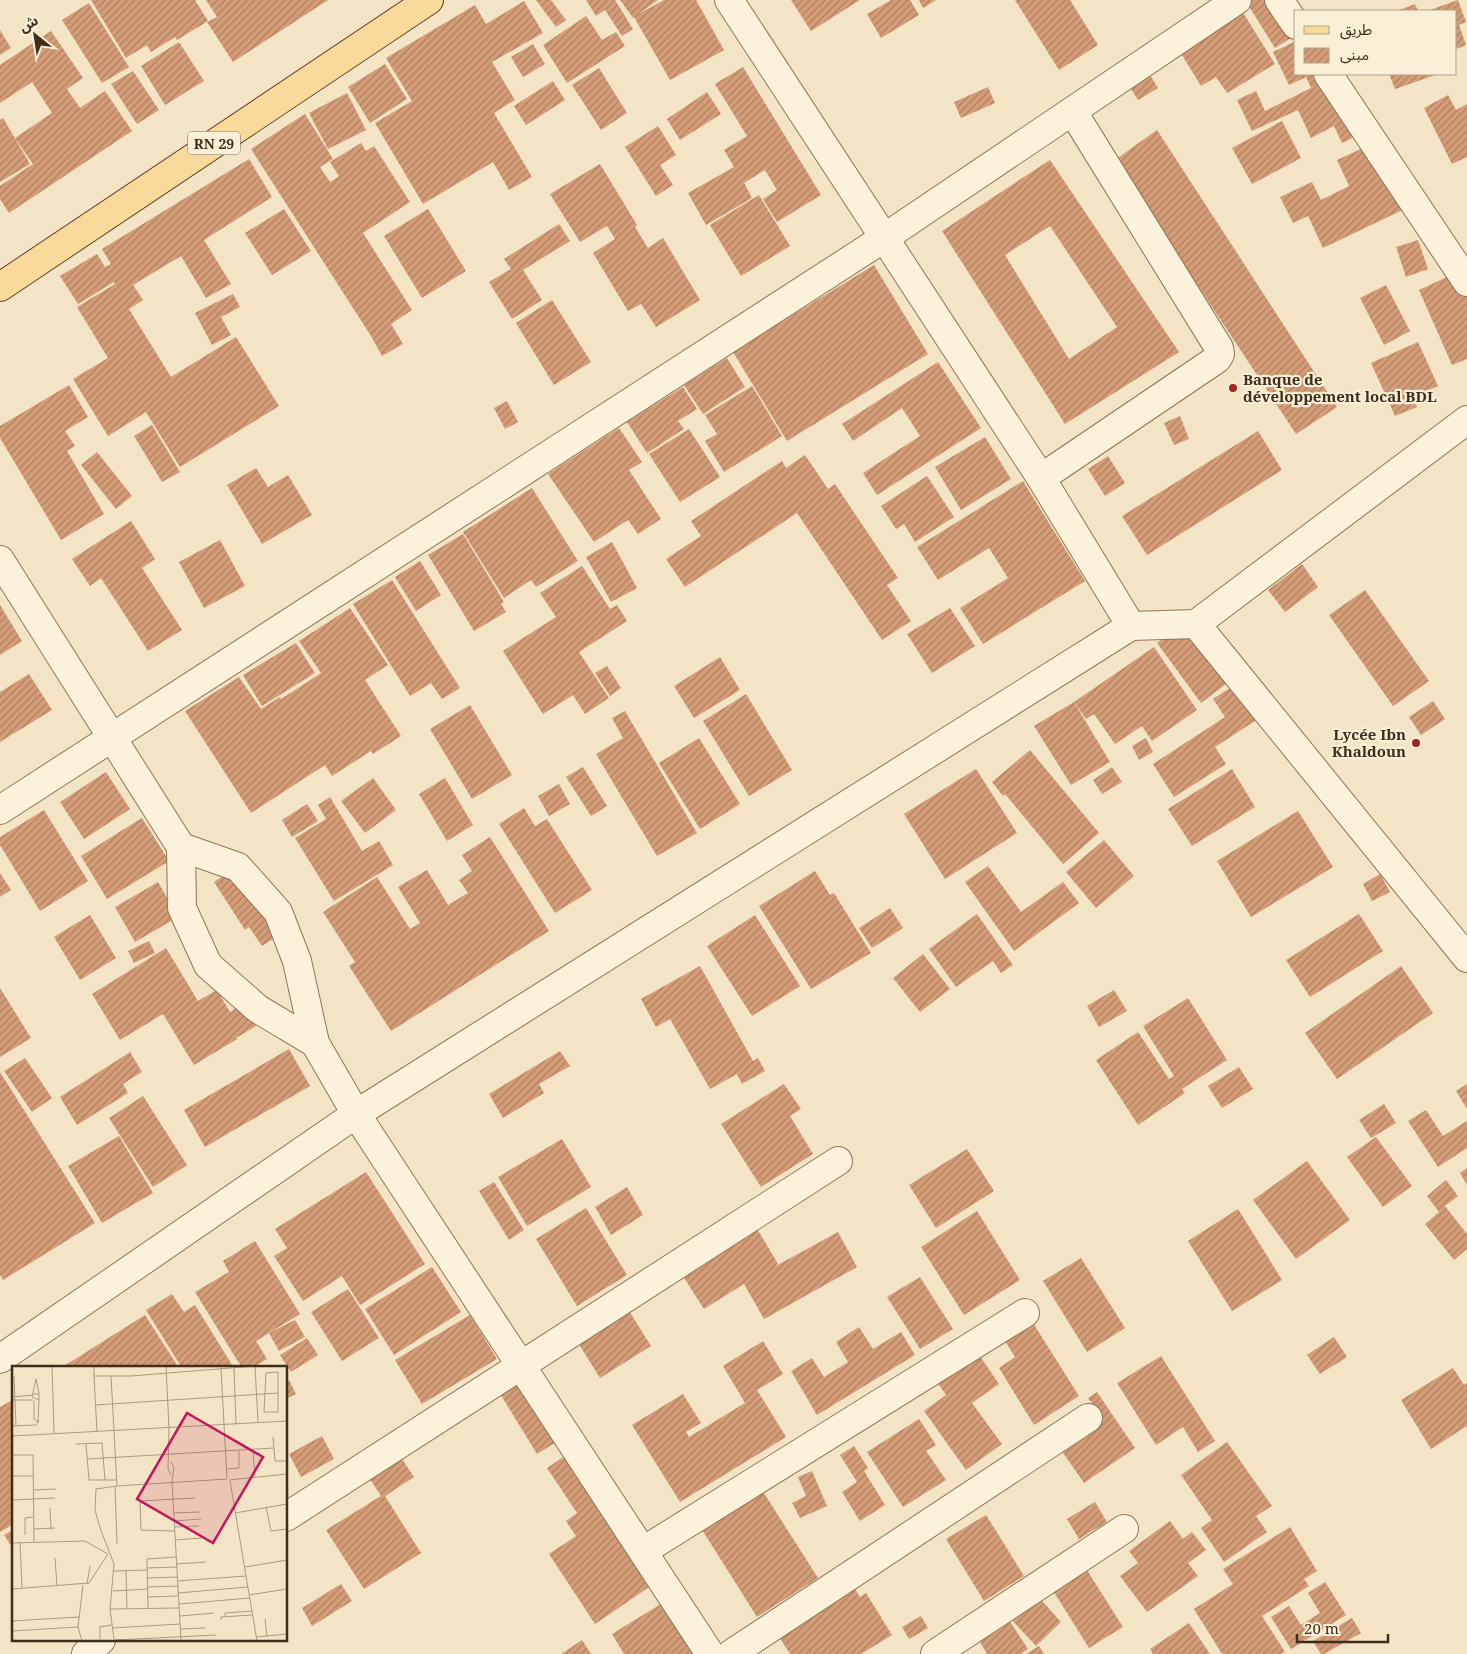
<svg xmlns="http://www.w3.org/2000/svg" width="1467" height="1654" font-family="'Noto Serif','Noto Sans Arabic',serif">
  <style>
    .building { fill: url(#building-hatch); fill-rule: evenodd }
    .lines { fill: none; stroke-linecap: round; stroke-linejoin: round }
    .minor-casing { stroke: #907559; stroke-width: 30 }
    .major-casing { stroke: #5e432d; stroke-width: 30 }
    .minor { stroke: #fcf1da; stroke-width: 28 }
    .major { stroke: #f9da9a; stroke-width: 28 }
    .poi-dot { fill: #a62225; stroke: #f9eed6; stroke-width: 2 }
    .labels { text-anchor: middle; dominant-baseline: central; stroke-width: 4.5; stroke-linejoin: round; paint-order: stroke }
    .shield { fill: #f9eed6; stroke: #776755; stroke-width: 1 }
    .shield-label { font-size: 14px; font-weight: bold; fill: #3f2d1e }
    .poi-label { font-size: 15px; font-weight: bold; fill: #3f2d1e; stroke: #f9eed6; text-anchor: start }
    .inset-road { fill: none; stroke: #ab9b82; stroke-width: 1 }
    .view { fill: #c2185b; fill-opacity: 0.15; stroke: #c2185b; stroke-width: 2.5 }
    .inset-edge { fill: none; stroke: #3f2d1e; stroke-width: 2.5 }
  </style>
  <defs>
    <pattern id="building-hatch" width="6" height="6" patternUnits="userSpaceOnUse" patternTransform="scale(1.25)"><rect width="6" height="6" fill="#d59d77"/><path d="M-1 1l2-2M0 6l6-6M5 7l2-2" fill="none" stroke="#ae8061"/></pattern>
  </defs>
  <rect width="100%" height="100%" fill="#f3e4c5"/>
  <!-- building -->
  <g class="building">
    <path d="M91 0H195L208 21 177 40 175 37 151 52 147 45 126 58Z"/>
    <path d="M206 0H328L233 62 207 22 217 17Z"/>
    <path d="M536 0H551L566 20 556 27Z"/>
    <path d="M586 0H615L633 29 622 36 605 10 596 16Z"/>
    <path d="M620 0H658L638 14 664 0H696L724 50 670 80 634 17 633 18Z"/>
    <path d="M791 0H860L811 31Z"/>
    <path d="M891 0H910L919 15 881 38 867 14Z"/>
    <path d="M919 0H936L923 8Z"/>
    <path d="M1015 0H1070L1098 45 1059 70Z"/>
    <path d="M1245 0H1297L1304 11H1296V35L1275 48Z"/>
    <path d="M1458 0 1466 22 1459 25 1466 45 1456 49V11H1427Z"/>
    <path d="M524 1 543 33 492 62 515 100 494 113 532 177 509 190 493 162 423 204 375 123 412 101 386 58 475 5 486 24Z"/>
    <path d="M89 3 129 67 102 83 62 20Z"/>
    <path d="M1237 3 1275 64 1227 93 1216 77 1201 86 1174 42Z"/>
    <path d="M1415 4 1418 11H1397Z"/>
    <path d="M586 16 602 40 616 32 625 46 567 83 543 45Z"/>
    <path d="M0 30 11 48 0 55Z"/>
    <path d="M51 31 83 78 67 89 80 108 105 91 132 131 9 213 0 199V186L33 164 15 138 52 113 32 82 0 103V65Z"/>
    <path d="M1296 41V74H1334L1363 133 1342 143 1334 126 1311 138 1298 110 1252 131 1237 100 1256 91 1265 111 1311 88 1306 77 1289 85 1273 52Z"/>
    <path d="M179 42 204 81 165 105 141 66Z"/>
    <path d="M533 44 545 64 523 77 511 57Z"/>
    <path d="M385 64 407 99 370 123 348 87Z"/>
    <path d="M743 67 821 195 777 222 763 199 777 190 765 170 744 183 740 175 752 198 706 225 688 193 734 167 724 150 747 136 715 84Z"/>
    <path d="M1145 67 1158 88 1138 100 1125 79Z"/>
    <path d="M599 68 627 113 601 130 572 85Z"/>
    <path d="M133 71 159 110 137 124 111 84Z"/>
    <path d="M1389 74H1438L1395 89Z"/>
    <path d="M553 81 565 100 526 125 514 106Z"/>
    <path d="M988 87 995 103 961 118 954 102Z"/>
    <path d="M707 92 721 114 680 140 667 119Z"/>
    <path d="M347 93 366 130 328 149 309 113Z"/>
    <path d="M1448 95 1456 110 1467 104V157L1452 164 1424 108Z"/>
    <path d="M305 114 333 159 320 167 330 182 339 176 330 162 361 143 366 151 374 146 410 202 363 233 412 310 391 324 403 344 382 356 371 336 251 149Z"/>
    <path d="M3 118 30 164 0 182V120Z"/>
    <path d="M1282 121 1301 158 1252 184 1232 148Z"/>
    <path d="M658 126 676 155 660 165 673 185 656 196 625 147Z"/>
    <path d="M1157 130 1337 407 1296 434 1115 160Z"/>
    <path d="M1380 140 1411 206 1323 248 1308 216 1293 223 1280 197 1312 182 1321 200 1349 186 1337 160Z"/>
    <path d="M249 159 272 197 204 240 231 284 206 298 181 256 133 285 143 300 129 309 171 377 236 337 279 406 180 467 146 412 108 436 73 379 108 358 77 307 115 284 114 282 78 304 60 276 97 254 105 267 111 264 102 249Z"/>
    <path d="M1050 160 1179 352 1065 424 942 231ZM1050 226 1117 327 1069 359 1005 255Z"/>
    <path d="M600 164 637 225 635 227 648 248 663 238 700 300 656 327 641 304 628 311 593 253 615 239 607 226 580 242 550 194Z"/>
    <path d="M759 195 790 246 741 276 710 225Z"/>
    <path d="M284 209 311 251 272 275 245 233Z"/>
    <path d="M428 209 466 271 422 298 384 236Z"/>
    <path d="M559 224 570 241 523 270 542 300 512 319 489 282 511 269 504 259Z"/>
    <path d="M1418 240 1428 269 1406 277 1396 247Z"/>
    <path d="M874 265 928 354 787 441 733 352Z"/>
    <path d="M1464 269 1467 277V359L1452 365 1419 290Z"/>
    <path d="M1386 285 1410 331 1384 345 1360 298Z"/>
    <path d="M233 294 240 307 221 317 231 335 212 345 195 313Z"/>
    <path d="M552 300 591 362 554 385 516 323Z"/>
    <path d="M1418 342 1438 386 1413 397 1417 407 1395 416 1371 363Z"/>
    <path d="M727 358 745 387 703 414 684 385Z"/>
    <path d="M938 362 981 428 877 495 863 473 920 436 902 408 853 441 842 424Z"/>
    <path d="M69 385 88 417 65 431 75 446 67 451 104 514 61 540 0 438V426Z"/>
    <path d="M752 386 782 436 724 472 705 441 717 434 705 415Z"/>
    <path d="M683 387 697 409 678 421 684 429 647 453 627 422Z"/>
    <path d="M507 401 518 422 505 429 494 408Z"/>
    <path d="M1180 416 1189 439 1174 445 1164 423Z"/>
    <path d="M152 425 180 472 162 482 134 436Z"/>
    <path d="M619 428 642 462 629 470 661 519 638 534 628 520 594 542 548 474Z"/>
    <path d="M689 429 720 477 680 502 649 454Z"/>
    <path d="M1258 431 1282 470 1147 555 1122 516Z"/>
    <path d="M985 437 1011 479 961 510 935 467Z"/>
    <path d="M97 452 132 496 116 509 81 465Z"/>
    <path d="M805 455 828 489 835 484 898 578 887 585 911 621 882 640 797 513 685 587 666 559 701 536 691 521 782 461 786 468Z"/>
    <path d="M1108 456 1125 483 1105 496 1088 469Z"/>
    <path d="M256 468 268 487 288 475 312 515 262 544 227 485Z"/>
    <path d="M927 476 954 517 915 542 904 524 896 529 881 506Z"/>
    <path d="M1023 481 1085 581 983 644 960 608 1008 578 989 548 938 580 917 547Z"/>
    <path d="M532 488 578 561 536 587 531 580 504 598 463 532Z"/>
    <path d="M131 521 155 559 142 568 182 630 148 651 101 578 90 586 72 559Z"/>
    <path d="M463 534 504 602 501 604 506 612 474 631 428 555Z"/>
    <path d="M220 540 245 586 204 608 179 562Z"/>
    <path d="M612 542 637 588 611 602 586 557Z"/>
    <path d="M420 561 441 595 416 611 395 577Z"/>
    <path d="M1302 564 1318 587 1285 612 1268 590Z"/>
    <path d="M582 566 610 609 617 605 627 621 579 652 609 698 585 714 573 695 543 714 503 651 556 617 540 593Z"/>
    <path d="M392 580 460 688 442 699 431 683 410 696 353 604Z"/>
    <path d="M1365 590 1429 681 1393 706 1329 615Z"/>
    <path d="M0 605 22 641 0 655Z"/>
    <path d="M350 608 388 665 365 680 401 736 373 754 371 751 332 776 325 765 251 813 185 711 239 677 261 709 280 697 281 699 321 673 299 641Z"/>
    <path d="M950 608 975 646 932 673 907 634Z"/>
    <path d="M1181 625 1226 684 1201 703 1157 643Z"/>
    <path d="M296 643 315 673 262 706 243 675Z"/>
    <path d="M1154 647 1197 710 1152 741 1142 726 1115 744 1094 714 1086 719 1074 702Z"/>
    <path d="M720 657 740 690 694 718 674 686Z"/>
    <path d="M607 666 621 688 610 696 595 673Z"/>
    <path d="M29 674 52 710 0 742V692Z"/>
    <path d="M1239 682 1261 717 1215 747 1226 764 1174 797 1153 764 1225 717 1213 699Z"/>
    <path d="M746 694 792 770 749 796 703 721Z"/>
    <path d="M1433 701 1445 719 1421 735 1409 717Z"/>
    <path d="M1074 702 1110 762 1071 785 1034 726Z"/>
    <path d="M470 705 512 775 472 799 430 729Z"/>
    <path d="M625 711 697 833 657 856 596 754 623 738 612 718Z"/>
    <path d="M699 738 740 804 700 829 659 763Z"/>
    <path d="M1146 738 1153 752 1139 760 1132 746Z"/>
    <path d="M1030 750 1099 833 1063 864 1005 794 1003 796 992 782Z"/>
    <path d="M583 767 607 806 591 816 566 777Z"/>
    <path d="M1112 767 1122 782 1102 794 1093 780Z"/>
    <path d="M976 769 1017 833 945 879 904 814Z"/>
    <path d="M1232 769 1255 807 1192 846 1168 809Z"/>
    <path d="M106 772 130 809 84 839 60 802Z"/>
    <path d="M373 778 396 810 365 833 341 801Z"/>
    <path d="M445 778 473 825 447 841 419 794Z"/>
    <path d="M559 784 570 804 549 816 538 796Z"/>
    <path d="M330 797 362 851 379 841 393 865 334 901 295 838 326 819 318 805Z"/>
    <path d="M307 804 318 821 292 837 282 820Z"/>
    <path d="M524 808 535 826 547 819 592 890 555 913 499 824Z"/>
    <path d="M44 810 88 881 40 911 0 845V837Z"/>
    <path d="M1298 811 1333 867 1251 917 1217 861Z"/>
    <path d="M142 818 169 861 107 899 81 856Z"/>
    <path d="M490 837 549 931 391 1031 349 966 355 962 323 912 377 877 410 929 420 923 398 887 427 870 448 905 468 893 459 880 472 871 462 855Z"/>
    <path d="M1104 840 1134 876 1096 908 1066 872Z"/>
    <path d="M988 866 1021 912 1063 882 1079 903 1014 951 965 882Z"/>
    <path d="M232 870 295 925 262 946 249 927 245 930 214 882Z"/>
    <path d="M815 871 830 895 834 893 871 953 811 989 759 906Z"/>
    <path d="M0 873 11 890 0 897Z"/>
    <path d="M1380 874 1390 892 1372 901 1363 884Z"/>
    <path d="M158 882 178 917 135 942 115 907Z"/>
    <path d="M890 908 903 928 872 948 859 928Z"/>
    <path d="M977 914 1013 965 1001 973 993 961 956 987 929 949Z"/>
    <path d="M1359 914 1383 951 1310 997 1286 960Z"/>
    <path d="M90 915 116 958 80 980 54 937Z"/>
    <path d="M755 915 800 986 752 1016 707 946Z"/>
    <path d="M149 941 155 953 134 963 128 951Z"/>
    <path d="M166 948 198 1001 217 990 230 1012 242 1004 256 1026 236 1038 237 1039 194 1065 163 1014 120 1040 92 994Z"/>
    <path d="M923 954 950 989 920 1012 893 978Z"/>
    <path d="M700 966 753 1061 758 1058 765 1071 742 1084 737 1074 710 1089 670 1019 656 1027 641 999Z"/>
    <path d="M1401 966 1433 1013 1337 1079 1305 1033Z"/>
    <path d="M0 988 31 1038 0 1057Z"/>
    <path d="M1114 990 1127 1011 1099 1027 1087 1006Z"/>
    <path d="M1188 998 1227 1060 1182 1089 1185 1093 1138 1125 1096 1060 1138 1032 1169 1079 1174 1076 1143 1026Z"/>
    <path d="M289 1049 310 1086 205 1147 184 1110Z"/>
    <path d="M560 1051 570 1066 539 1084 544 1093 503 1118 489 1094Z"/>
    <path d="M130 1052 142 1072 123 1084 128 1093 77 1125 60 1097Z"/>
    <path d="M25 1058 52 1098 32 1112 4 1071Z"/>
    <path d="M1239 1067 1253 1089 1222 1108 1208 1086Z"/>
    <path d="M0 1072 95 1223 3 1280 0 1275Z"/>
    <path d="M784 1084 801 1109 790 1116 813 1154 761 1187 721 1124Z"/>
    <path d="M1467 1084V1109L1456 1091Z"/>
    <path d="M143 1096 187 1165 153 1187 109 1118Z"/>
    <path d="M1384 1104 1396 1123 1371 1138 1359 1120Z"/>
    <path d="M1426 1110 1443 1136 1467 1121V1148L1438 1167 1408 1121Z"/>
    <path d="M119 1136 153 1193 102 1223 68 1166Z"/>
    <path d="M1376 1137 1412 1186 1383 1207 1347 1157Z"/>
    <path d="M562 1139 591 1187 527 1226 498 1177Z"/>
    <path d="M967 1149 994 1191 936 1228 909 1185Z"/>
    <path d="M1307 1161 1350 1220 1296 1259 1253 1200Z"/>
    <path d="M1467 1168V1185L1460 1173Z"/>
    <path d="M366 1172 425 1264 360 1305 342 1276 303 1301 274 1256 287 1248 275 1229Z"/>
    <path d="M1446 1180 1458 1196 1445 1206 1467 1234V1249L1454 1260 1425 1224 1439 1212 1427 1196Z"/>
    <path d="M494 1182 524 1230 509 1240 479 1191Z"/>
    <path d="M627 1187 643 1215 611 1235 595 1207Z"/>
    <path d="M586 1208 627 1275 577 1306 536 1239Z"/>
    <path d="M1238 1209 1282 1280 1232 1311 1188 1241Z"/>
    <path d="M977 1211 1020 1280 964 1315 921 1247Z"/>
    <path d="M756 1227 778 1264 774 1267 838 1232 857 1267 764 1319 744 1284 704 1309 681 1273Z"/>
    <path d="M255 1241 300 1314 256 1341 267 1359 253 1368H242L195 1292 229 1272 223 1261Z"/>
    <path d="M1081 1258 1125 1328 1087 1352 1043 1281Z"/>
    <path d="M432 1267 461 1312 394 1355 365 1309Z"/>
    <path d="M920 1277 953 1329 920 1349 887 1297Z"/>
    <path d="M348 1289 379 1338 342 1361 311 1312Z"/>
    <path d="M172 1294 184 1312 195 1305 234 1368H182L146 1310Z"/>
    <path d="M626 1306 651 1346 600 1378 575 1338Z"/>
    <path d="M145 1315 179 1368H61Z"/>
    <path d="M470 1315 497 1359 422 1404 395 1360Z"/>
    <path d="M295 1320 305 1337 279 1351 269 1333Z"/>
    <path d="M1033 1323 1079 1396 1034 1425 999 1368 1015 1357 1005 1341Z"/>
    <path d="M859 1327 873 1349 901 1332 915 1355 817 1415 791 1371 812 1358 824 1377 848 1362 836 1342Z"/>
    <path d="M1334 1337 1347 1357 1320 1374 1307 1355Z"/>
    <path d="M307 1338 318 1355 291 1372 280 1355Z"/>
    <path d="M969 1340 999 1384 972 1403 1002 1444 966 1470 924 1411 946 1395 928 1369Z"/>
    <path d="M763 1341 783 1374 757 1390 786 1437 680 1502 632 1425 683 1394 701 1423 686 1432 689 1437 745 1403 723 1366Z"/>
    <path d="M1161 1356 1215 1441 1198 1452 1183 1427 1156 1445 1117 1383Z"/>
    <path d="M1453 1368 1464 1385 1467 1383V1426L1431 1449 1401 1400Z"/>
    <path d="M289 1380 296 1394 286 1399V1382Z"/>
    <path d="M517 1381 555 1443 537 1454 499 1392Z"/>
    <path d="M1097 1392 1135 1448 1084 1483 1052 1437 1095 1408 1088 1398Z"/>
    <path d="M14 1399V1524L0 1532V1407Z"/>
    <path d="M919 1419 936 1445 926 1451 946 1480 903 1507 867 1452Z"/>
    <path d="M322 1436 334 1459 301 1477 289 1454Z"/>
    <path d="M1227 1442 1272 1506 1256 1516 1267 1532 1224 1562 1201 1528 1212 1520 1181 1475Z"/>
    <path d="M854 1446 868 1468 864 1471 885 1505 860 1521 842 1492 857 1482 840 1455Z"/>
    <path d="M569 1453 655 1583 595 1624 549 1554 576 1536 566 1521 577 1513 547 1468Z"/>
    <path d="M400 1456 414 1477 385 1496 421 1553 364 1589 326 1530 381 1496 368 1476Z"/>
    <path d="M812 1471 827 1506 800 1518 792 1503 806 1496 798 1477Z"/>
    <path d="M755 1479 818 1578 757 1617 694 1517Z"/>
    <path d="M1095 1502 1107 1522 1079 1539 1067 1519Z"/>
    <path d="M986 1515 1024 1576 984 1601 946 1539Z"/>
    <path d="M1170 1521 1183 1539 1192 1532 1206 1550 1188 1563 1198 1576 1147 1612 1120 1576 1138 1563 1129 1551Z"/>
    <path d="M1290 1527 1317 1571 1304 1579 1309 1586 1262 1616 1285 1652 1281 1654H1222L1194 1609 1233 1584 1223 1569Z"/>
    <path d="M14 1529V1550L4 1535Z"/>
    <path d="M1080 1559 1123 1627 1089 1648 1047 1581Z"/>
    <path d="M849 1579 860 1597 866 1593 892 1635 861 1654H790L773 1627Z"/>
    <path d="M1325 1582 1346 1615 1291 1649 1271 1617 1289 1606 1301 1625 1320 1613 1308 1593Z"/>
    <path d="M341 1584 352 1601 312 1626 302 1608Z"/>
    <path d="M1034 1592 1061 1622 1036 1646 1008 1616Z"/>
    <path d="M669 1599 704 1654H624L612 1634Z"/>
    <path d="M921 1616 928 1628 909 1639 902 1627Z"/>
    <path d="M1352 1618 1361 1633 1324 1654H1321L1313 1641Z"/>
    <path d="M1009 1620 1028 1649 1021 1654H987L979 1640Z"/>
    <path d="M1189 1623 1210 1654H1153L1150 1649Z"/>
    <path d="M582 1640 591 1654H561Z"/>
    <path d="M1039 1646 1044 1654H1026Z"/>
  </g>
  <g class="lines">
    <defs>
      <g id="minor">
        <path d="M1279 0 1296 25"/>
        <path d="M1328 74 1467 282"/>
        <path d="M1041 478 1217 359 1220 354 1219 348 1073 112"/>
        <path d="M0 560 181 847 182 908 208 965 258 1009 315 1043"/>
        <path d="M1196 624 1467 958"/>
        <path d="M1131 626 1196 624 1467 420"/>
        <path d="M0 810 884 238 1237 0"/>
        <path d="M181 847 238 867 278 912 297 961 315 1043 356 1114 710 1654"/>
        <path d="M0 1359 356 1114 1131 626 1041 478 729 0"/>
        <path d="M286 1517 838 1161"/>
        <path d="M643 1551 1025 1313"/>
        <path d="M86 1654 101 1640"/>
        <path d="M731 1654 1088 1418"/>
        <path d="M935 1654 1124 1529"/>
      </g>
      <path id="major" d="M0 287 429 0"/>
    </defs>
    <!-- minor casing -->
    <use href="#minor" class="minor-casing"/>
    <!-- major casing -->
    <use href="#major" class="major-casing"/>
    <!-- minor -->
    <use href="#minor" class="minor"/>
    <!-- major -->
    <use href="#major" class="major"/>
  </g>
  <!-- markers -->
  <g class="poi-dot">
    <circle cx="1233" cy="388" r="5"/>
    <circle cx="1416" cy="743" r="5"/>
  </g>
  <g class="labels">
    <!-- shield labels -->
    <rect class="shield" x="188" y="131.5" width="52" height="23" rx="4"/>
    <g class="shield-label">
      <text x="214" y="143">RN 29</text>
    </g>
    <!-- poi labels -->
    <g class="poi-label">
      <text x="1243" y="379">Banque de<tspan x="1243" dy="17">développement local BDL</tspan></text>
      <text x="1406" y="734" text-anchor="end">Lycée Ibn<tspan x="1406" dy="17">Khaldoun</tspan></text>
    </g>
  </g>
  <!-- overview -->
  <g transform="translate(12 1366)">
    <rect width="275" height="275" fill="#f3e4c5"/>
    <path class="inset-road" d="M40 0 42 67M82 0V10H119L243 0M154 0 157 62M243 0 246 56M222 2 224 58M254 7 266 6V46H252ZM2 10 4 60M82 10 85 66M99 10 105 120 215 113 209 3M21 28H27V34L20 31 24 13 27 28M0 31 21 29M0 34H21M22 35V53L26 56 27 34M84 39 266 27M0 60 24 59 27 55M157 62 156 103 159 109M0 70 275 55M261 71 263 95H275M64 78 90 77 93 114M74 78 77 114H104M241 84 243 112M0 89H21L22 176M75 93 262 82M159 96 162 102 160 115 169 275M214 103 227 102V85M0 110H21M217 114 275 108M218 115 245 275M103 120 105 178M22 124 44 123M0 134 43 132M254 141 259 165 275 163M38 142 39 163M161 147 188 146M223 147 275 138M162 155 189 153M162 161 187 160M22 163 43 162M162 165 129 164 128 135 183 132M13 169V152L21 151M163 174 190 172M0 177 73 175 96 188 77 217 0 223M8 177 10 222M43 192 45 220M164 198 194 196M233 201 275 194M135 202 165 201M114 204 115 243M102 205 135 204M135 212 165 211M165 215 234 210M75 218 78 200M135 221 166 220M101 225 135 223M166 227 236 221M237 229 275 223M136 231 166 230M167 238 238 232M98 243 102 198 88 162 83 144 84 123 105 120M136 243 135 193 164 191M168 250 202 247M213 250V247L240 245M253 253 255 270M209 254V251L240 249M0 255 67 251M100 262 168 258M169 263 193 262M0 265 66 261M244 271 275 268M88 273V261L100 259M102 273 98 243 167 242M103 274 204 269M70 275 66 261 71 219"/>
    <path class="view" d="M175 47 251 91 201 177 125 133Z"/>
    <rect width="275" height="275" class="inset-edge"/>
  </g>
  <!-- legend -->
  <rect x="1294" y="10" width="162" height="65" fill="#f9eed6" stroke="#afa18c"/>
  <rect x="1304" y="26" width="25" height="8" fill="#f9da9a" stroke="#afa18c"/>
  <text x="1340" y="35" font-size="15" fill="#3f2d1e">طريق</text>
  <rect x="1304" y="48" width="25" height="15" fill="url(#building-hatch)" stroke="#afa18c"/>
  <text x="1340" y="60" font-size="15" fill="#3f2d1e">مبنى</text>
  <!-- north arrow -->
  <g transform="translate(35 35) rotate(330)" stroke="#f9eed6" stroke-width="4" paint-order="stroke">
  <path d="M0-4L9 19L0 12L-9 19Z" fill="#3f2d1e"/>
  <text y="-8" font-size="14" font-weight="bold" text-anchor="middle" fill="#3f2d1e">ش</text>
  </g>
  <!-- scale -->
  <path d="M1297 1634v8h91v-8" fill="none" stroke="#3f2d1e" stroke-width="2.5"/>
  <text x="1304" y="1634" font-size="15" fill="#3f2d1e" stroke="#f9eed6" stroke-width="4" paint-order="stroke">20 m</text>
</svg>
